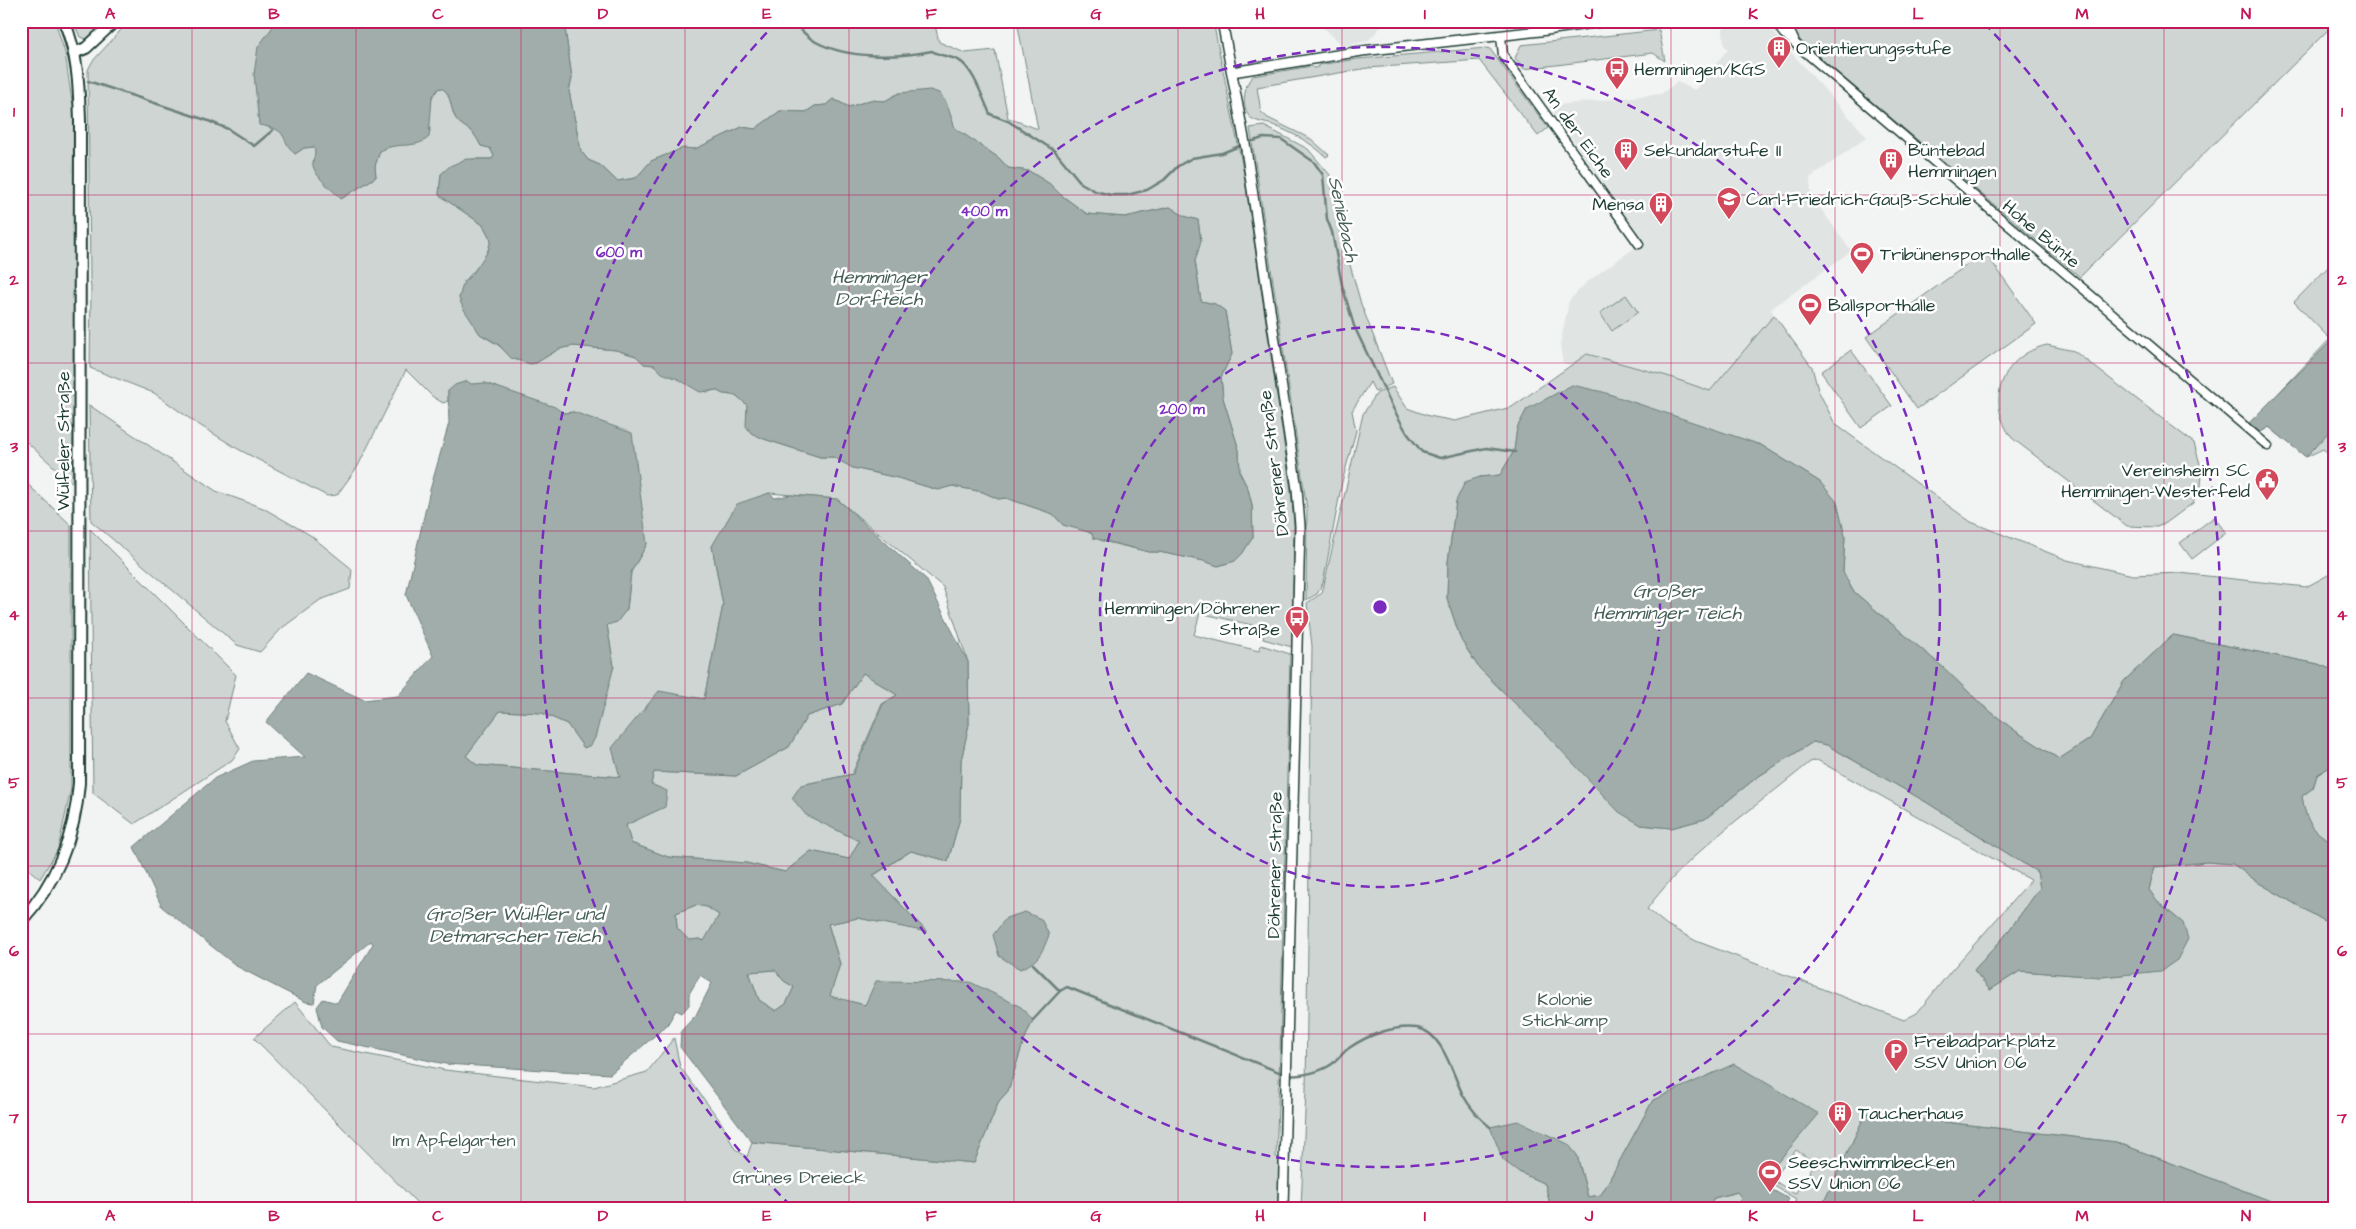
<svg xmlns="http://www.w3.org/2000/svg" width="2356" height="1229" font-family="'Architects Daughter',sans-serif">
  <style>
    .built { fill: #e0e4e3 }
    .green { fill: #ced5d3; stroke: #768984; fill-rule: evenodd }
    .water { fill: #a1adaa; stroke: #6d807b; fill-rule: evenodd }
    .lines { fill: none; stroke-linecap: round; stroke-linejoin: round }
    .stream { stroke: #6d807b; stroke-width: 2.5 }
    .minor-casing { stroke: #1f3d34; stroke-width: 11 }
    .tertiary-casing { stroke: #1f3d34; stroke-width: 12 }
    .secondary-casing { stroke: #1f3d34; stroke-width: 14 }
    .minor { stroke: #fff; stroke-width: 8 }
    .tertiary { stroke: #fff; stroke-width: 9 }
    .secondary { stroke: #fff; stroke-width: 10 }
    .grid { fill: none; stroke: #c2185b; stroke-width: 1; stroke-opacity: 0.55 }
    .ring { fill: none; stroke: #7b2cbf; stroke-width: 2.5; stroke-dasharray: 9 6 }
    .labels { text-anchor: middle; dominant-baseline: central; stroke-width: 5; stroke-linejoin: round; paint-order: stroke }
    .poi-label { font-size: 18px; fill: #1f3d34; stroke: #fff; text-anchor: start }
    .street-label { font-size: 18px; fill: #1f3d34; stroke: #fff }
    .park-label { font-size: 18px; fill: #425b54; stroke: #fff }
    .water-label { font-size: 19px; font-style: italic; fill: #465f57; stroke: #fff }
    .centre { fill: #7b2cbf; stroke: #fff; stroke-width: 2.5 }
    .ring-label { font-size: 15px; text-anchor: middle; font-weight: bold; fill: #7b2cbf; stroke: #fff; stroke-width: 5; stroke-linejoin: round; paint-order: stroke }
    .neatline { fill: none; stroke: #c2185b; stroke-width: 2 }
    .grid-label { font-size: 16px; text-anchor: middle; font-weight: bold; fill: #c2185b }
  </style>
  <rect width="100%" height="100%" fill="#f2f3f3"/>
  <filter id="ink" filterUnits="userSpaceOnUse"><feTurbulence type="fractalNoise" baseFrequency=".02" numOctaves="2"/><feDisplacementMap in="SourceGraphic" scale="10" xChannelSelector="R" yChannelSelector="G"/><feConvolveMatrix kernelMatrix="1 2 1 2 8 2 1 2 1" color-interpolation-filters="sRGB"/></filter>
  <g filter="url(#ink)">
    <!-- built -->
    <g class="built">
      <path d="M1317 21H1386L1368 41 1343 46Z"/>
      <path d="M1764 22 1867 137 1810 178 1811 195 1851 251 1771 309 1774 315 1710 391 1607 375 1563 363 1560 345 1569 301 1587 282 1644 241 1549 106 1661 94 1677 82 1695 90 1728 49 1724 45 1723 28Z"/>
    </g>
    <!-- green -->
    <g class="green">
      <path d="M21 21H55L65 53 72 102 75 104V373L72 483 21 437Z"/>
      <path d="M73 21H110C101 30 94 43 80 37Z"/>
      <path d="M129 21H277L254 74 266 126 272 129 277 128 280 130 295 154 304 148 314 147 316 155 313 164 341 199 376 177 375 166 380 151 394 145 410 144 430 132C429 119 427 97 439 88 451 89 450 107 455 117 459 125 467 127 473 133 476 136 479 142 481 146L490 148 494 156 492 159H473L441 174 439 195 483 225 491 240C486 261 478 265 466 280 463 284 461 293 459 298L480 334 498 345 516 360 536 363 559 349 573 346 616 350 636 356 644 364 654 365 707 392 716 390C727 398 736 391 747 405L748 419 746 423 764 439 820 457H833L853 468 898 478 938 490 952 486 983 492 998 499 1006 498 1053 514 1063 525 1085 530 1102 541 1149 552H1159L1204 561 1218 566 1235 561 1242 554 1253 537 1252 505 1248 489 1240 473 1239 450 1223 398 1221 377 1232 354 1225 311 1215 304 1201 301 1195 261 1201 241 1198 220 1184 216 1170 207 1125 217 1087 214 1061 195 1050 184 1029 171 1008 168 999 158 954 128 946 102 899 93 885 101 870 100 849 107 833 99 826 105 815 106 806 112 780 111 755 129 742 127 695 149H682L651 161 636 178 617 181 600 165 588 160 581 151 569 91 572 79 564 21H934L939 42 965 53 995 50 1008 118 1038 129 1017 21H1158L1160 27 1182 21H1213L1244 174 1291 491 1294 525 1292 647 1263 639 1265 628 1200 613 1194 635 1259 651 1261 645 1290 654 1280 1053 1276 1157 1279 1158 1278 1208H422L254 1038 295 1002 331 1047 445 1070 594 1087 647 1072 674 1038 680 1067 721 1122 735 1149 747 1157 752 1142 974 1163 999 1101 1008 1091 1023 1043 1033 1020 865 1005 829 997 840 964 828 924 858 918 926 931 873 876 911 851 948 861 960 818 961 761 969 724 968 662 943 587 837 499 769 493 712 546 723 605 704 699 620 777 477 765 466 756 500 711 542 713 567 724 584 748 614 666 607 625 627 609 631 572 647 544 574 412 563 413 485 383 448 391V401L443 403 433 397 406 370 358 466 337 495 327 496 238 449 193 421 154 393 90 368 91 288 90 279 88 70 92 62Z"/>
      <path d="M1788 21H2335V23L2080 277 1801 42Z"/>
      <path d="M1659 30 1665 61 1653 53 1524 69 1515 58 1521 45Z"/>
      <path d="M1486 48 1490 49 1548 128 1538 136 1479 60 1368 68 1257 87 1261 112 1268 118 1311 139 1329 155 1326 157C1311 142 1292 133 1273 125 1266 123 1257 122 1251 118 1241 111 1243 84 1253 76L1312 66 1313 68 1319 67V65L1358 59Z"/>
      <path d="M1264 126 1308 149 1330 175 1338 222 1361 304 1392 384 1375 392 1370 382 1352 411 1356 431 1342 482 1323 583 1317 594 1306 600 1307 509 1250 128Z"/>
      <path d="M1985 252 2036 324 1917 409 1866 337Z"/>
      <path d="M2335 260V458L2323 449 2306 457 2269 427 2259 433 2249 424 2330 339 2294 302Z"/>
      <path d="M1626 295 1638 312 1612 331 1600 313Z"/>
      <path d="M1774 315 1812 367 1818 390 1835 424 1971 522 2067 560 2133 575 2180 573 2306 587 2330 574 2335 577V671L2318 664 2173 635 2124 681 2090 739 2059 759 2014 730 1982 705 1945 669 1853 591 1843 572 1845 536 1820 482 1761 445 1527 409 1517 428 1514 451 1500 475 1480 477 1456 501 1448 562 1447 598 1461 640 1479 668 1641 825 1671 828 1705 819 1756 778 1813 742 1827 745 1926 802 2037 872 2040 888 2004 937 1974 970 1990 990 2020 971 2102 977 2155 971 2183 923 2160 904 2149 890 2154 867 2207 862 2233 864 2259 883 2335 927V1208H2289L2116 1142 1866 1113 1821 1208H1788L1791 1203 1794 1204 1796 1199 1769 1183 1767 1187 1764 1178 1818 1114 1653 1100 1601 1195 1588 1197 1577 1155 1519 1172 1545 1184 1551 1208H1301L1306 1089 1312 646 1307 603 1322 593 1363 414 1377 393 1393 387 1407 408 1429 416 1455 421 1512 407 1587 354 1667 376 1710 391ZM1817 760 2031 880 1950 972 1917 1013 1904 1020 1696 941 1667 925 1647 909C1691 849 1754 809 1810 762ZM1796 1150 1815 1163 1795 1194 1772 1179Z"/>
      <path d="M2047 345 2074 351 2194 443 2202 471 2201 488 2193 503 2166 523 2157 527 2127 526 2012 438C1984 400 2003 355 2047 345Z"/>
      <path d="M1851 350 1892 406 1861 428 1821 372Z"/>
      <path d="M89 405 216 491 263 508 310 535 352 569 350 589 320 600 282 628 260 652 237 645 91 521Z"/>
      <path d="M21 478 71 525V789L58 849 40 879 21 863Z"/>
      <path d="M2214 517 2226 533 2192 559 2180 543Z"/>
      <path d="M90 529 236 675 225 721 240 749 232 760 134 824 93 793Z"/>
      <path d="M863 673 897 695 882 704 852 774 801 785 807 815 859 841 849 859 811 851 785 872 746 863 668 857 631 843 626 825 665 806 651 784 654 772 736 776 789 747 807 716 842 704Z"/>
      <path d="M2328 768 2335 769V843C2311 832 2306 822 2302 796L2313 788 2317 775Z"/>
      <path d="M696 905 707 907 719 915 705 941 699 939 689 941 677 928 676 913Z"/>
      <path d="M776 970 784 981 794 987 786 1004 776 1011 759 1000 749 972Z"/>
      <path d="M1738 1192 1741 1197 1740 1202 1748 1208H1707L1714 1198Z"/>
    </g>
    <!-- water -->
    <g class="water">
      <path d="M277 21H564L572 78 569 91 581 151 588 160 600 165 617 181 636 178 651 161 683 148 695 149 742 127 755 129 780 111 806 112 815 106 826 105 833 99 849 107 870 100 885 101 899 93 930 90 939 93 946 102 955 128 999 158 1008 168 1029 171 1050 184 1061 195 1087 214 1125 217 1170 207 1184 216 1198 220 1201 241 1195 261 1201 301 1215 304 1225 311 1232 354 1221 377 1223 398 1239 450 1240 473 1248 489 1252 505 1253 537 1242 554 1235 561 1218 566 1204 561 1159 552H1149L1093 538 1092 533 1063 525 1053 514 1006 498 998 499 983 492 952 486 938 490 898 478 853 468 833 457H820L764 439 751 433 746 426 747 405 736 395 723 394 716 390 700 392 678 379 662 373 654 365 644 364 636 356 616 350 573 346 559 349 536 363 530 364 511 358 498 344 480 334 463 308 459 298 464 281 472 275 488 251 491 240 483 225 439 195 441 174 450 166 466 159H492L494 156 490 148 481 146C479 142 476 137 473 133 467 127 459 125 455 117 450 107 451 89 439 88L432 97 429 137C416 150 396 141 380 151L375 166 376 177 341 199C333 190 316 178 313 166 312 159 317 154 314 147L304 148 295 154C278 137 291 130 259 125L254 74 258 47Z"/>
      <path d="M2335 337V425L2306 457 2269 427 2259 433 2248 424Z"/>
      <path d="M467 381 471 384 485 383 555 407 563 413 574 412 632 433 647 544 631 572 627 609 617 622 607 625 614 666 595 738 591 745 584 748 567 724 542 713 500 711 466 756 477 765 620 777 612 748 659 691 704 699 723 605 712 546 737 504 769 493 775 498 791 495 837 499 926 579 968 662 969 724 961 761 960 818 948 861 911 851 873 875 927 932 858 918 828 924 840 964 830 996 865 1005 876 981 970 982 1021 1007 1033 1020 1023 1043 1008 1091 999 1101 974 1163 752 1142 680 1047 681 1031 696 1015 712 983 700 975 689 994V1005L682 1013 676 1010 667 1025 610 1074 445 1064 337 1041 322 1027 317 1007 323 999 337 1003 373 944 371 941 317 985 314 1003 306 1002 238 967 162 907 134 847 215 778 253 761 305 757 266 722 306 673 364 700 398 696 433 656 406 595 430 490 449 423 448 391 455 385ZM863 673 897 695 883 704 853 774 801 785 792 798 806 815 859 841 849 859 811 851 785 872 746 863 668 857 631 843 626 825 665 807 667 791 651 784 654 772 736 776 789 747 807 716 842 704ZM696 905 707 907 719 915 704 941 699 939 689 940 677 928 676 913ZM775 970 784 981 794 987 786 1004 776 1011 759 1000 749 972Z"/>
      <path d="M1572 385 1603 392 1761 445 1820 482 1837 502 1845 536 1843 572 1853 591 1945 669 1982 705 2014 730 2059 759 2090 739 2124 681 2173 635 2318 664 2335 671V769L2328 768 2317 775 2313 788 2302 796C2306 822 2312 832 2335 843V927L2259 883 2233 864 2207 862 2154 867 2149 890 2160 904 2183 923 2188 939 2177 960 2161 971 2101 977 2020 971 1990 990 1974 970 2004 937 2040 888 2037 872 1926 802 1827 745 1813 742 1756 778 1705 819 1671 828 1641 825 1619 812 1543 731 1479 668 1461 640 1447 598 1448 562 1456 501 1465 482 1480 477 1500 475 1514 451 1517 428 1527 409Z"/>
      <path d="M1025 912 1041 919 1049 935C1042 953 1038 962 1020 969L999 956 993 935 1006 918Z"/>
      <path d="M1734 1064 1819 1114 1764 1178 1767 1187 1789 1199 1784 1208H1748L1740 1202 1741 1197 1737 1192 1714 1198 1707 1208H1551L1545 1184 1519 1172 1503 1160 1490 1127 1518 1121 1568 1144 1577 1155 1588 1197 1601 1195 1653 1100Z"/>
      <path d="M1866 1113 2116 1142 2289 1208H1821Z"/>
    </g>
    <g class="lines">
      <!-- stream -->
      <g class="stream">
        <path d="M59 21 68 55 73 82"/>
        <path d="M792 21C799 28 807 37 816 42 848 59 897 58 932 51 940 56 949 56 958 60 973 67 983 99 990 114L1008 121 1055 151 1081 183 1095 191 1111 195H1127L1147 190 1164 180 1178 166 1192 158 1222 153 1242 145"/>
        <path d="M88 81 206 120 228 129 254 146 273 130"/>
        <path d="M1247 143 1263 138 1281 139 1314 162 1323 175 1327 219 1332 232 1342 285 1354 326 1394 410 1407 433 1422 452 1440 458 1486 448 1515 452"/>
        <path d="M1033 964 1060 991"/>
        <path d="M1033 1020 1060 991 1067 987 1284 1074"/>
        <path d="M1289 1075C1302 1077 1322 1071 1332 1064 1339 1059 1343 1052 1349 1048 1368 1035 1394 1025 1417 1028 1443 1032 1453 1076 1463 1095 1470 1108 1479 1118 1490 1127"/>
      </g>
      <defs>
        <g id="minor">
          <path d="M1774 21 1784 34 2268 446"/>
          <path d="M1785 21 1794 40"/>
          <path d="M1501 36 1503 55 1639 244"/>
        </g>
        <g id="tertiary">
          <path d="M1222 21 1246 149 1297 489 1300 526 1283 1208"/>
          <path d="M1232 72 1362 51 1540 31 1607 21"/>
        </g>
        <g id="secondary">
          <path d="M74 53 86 48 115 21"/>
          <path d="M21 921C57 882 75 836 79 783L80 121C79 87 78 54 64 21"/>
        </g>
      </defs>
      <!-- minor casing -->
      <use href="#minor" class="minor-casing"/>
      <!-- tertiary casing -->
      <use href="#tertiary" class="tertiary-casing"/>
      <!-- secondary casing -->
      <use href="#secondary" class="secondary-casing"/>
      <!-- minor -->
      <use href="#minor" class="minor"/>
      <!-- tertiary -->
      <use href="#tertiary" class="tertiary"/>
      <!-- secondary -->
      <use href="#secondary" class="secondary"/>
    </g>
  </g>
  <!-- grid -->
  <path class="grid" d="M192 21V1208M356 21V1208M521 21V1208M685 21V1208M849 21V1208M1014 21V1208M1178 21V1208M1342 21V1208M1507 21V1208M1671 21V1208M1835 21V1208M2000 21V1208M2164 21V1208M21 195H2335M21 363H2335M21 531H2335M21 698H2335M21 866H2335M21 1034H2335"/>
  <!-- distance rings -->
  <g class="ring">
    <circle cx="1380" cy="607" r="280"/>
    <circle cx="1380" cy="607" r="560"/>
    <path d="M791 1206A840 840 0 0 1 776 23M1984 23A840 840 0 0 1 1969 1206"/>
  </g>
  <!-- icons -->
  <defs>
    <symbol id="building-pin" viewBox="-11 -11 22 30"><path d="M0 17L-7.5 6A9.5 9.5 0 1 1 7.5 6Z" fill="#d1495b" stroke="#fff"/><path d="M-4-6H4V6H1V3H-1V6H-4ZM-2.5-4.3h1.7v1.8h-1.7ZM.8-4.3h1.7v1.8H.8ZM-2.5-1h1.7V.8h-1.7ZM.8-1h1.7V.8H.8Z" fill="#fff"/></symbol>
    <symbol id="bus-pin" viewBox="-11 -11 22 30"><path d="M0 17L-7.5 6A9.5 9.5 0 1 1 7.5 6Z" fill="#d1495b" stroke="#fff"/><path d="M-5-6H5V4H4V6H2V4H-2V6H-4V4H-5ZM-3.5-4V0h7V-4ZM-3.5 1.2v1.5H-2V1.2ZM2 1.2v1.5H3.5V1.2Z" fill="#fff"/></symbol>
    <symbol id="school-pin" viewBox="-11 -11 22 30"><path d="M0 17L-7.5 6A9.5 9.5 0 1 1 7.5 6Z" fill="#d1495b" stroke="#fff"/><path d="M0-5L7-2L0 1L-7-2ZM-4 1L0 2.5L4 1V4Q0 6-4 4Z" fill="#fff"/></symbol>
    <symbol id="stadium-pin" viewBox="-11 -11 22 30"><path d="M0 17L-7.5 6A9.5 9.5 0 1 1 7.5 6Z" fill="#d1495b" stroke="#fff"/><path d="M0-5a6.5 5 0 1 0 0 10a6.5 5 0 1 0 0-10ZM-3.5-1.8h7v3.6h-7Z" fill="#fff"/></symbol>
    <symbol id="civic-pin" viewBox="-11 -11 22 30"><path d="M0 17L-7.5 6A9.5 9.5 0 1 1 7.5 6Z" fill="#d1495b" stroke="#fff"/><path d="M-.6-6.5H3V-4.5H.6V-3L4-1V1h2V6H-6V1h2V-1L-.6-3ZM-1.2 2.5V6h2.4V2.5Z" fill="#fff"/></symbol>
    <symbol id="parking-pin" viewBox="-11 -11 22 30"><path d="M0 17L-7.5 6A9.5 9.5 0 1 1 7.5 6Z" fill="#d1495b" stroke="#fff"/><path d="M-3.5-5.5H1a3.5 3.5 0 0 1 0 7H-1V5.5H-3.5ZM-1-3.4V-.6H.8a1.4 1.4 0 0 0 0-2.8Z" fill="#fff"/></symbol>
  </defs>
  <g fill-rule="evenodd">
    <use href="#building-pin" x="1765" y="34" width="28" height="38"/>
    <use href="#bus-pin" x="1603" y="55" width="28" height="38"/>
    <use href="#building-pin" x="1612" y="136" width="28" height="38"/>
    <use href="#building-pin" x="1877" y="146" width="28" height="38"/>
    <use href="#school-pin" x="1715" y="185" width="28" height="38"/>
    <use href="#building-pin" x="1647" y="190" width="28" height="38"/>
    <use href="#stadium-pin" x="1848" y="240" width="28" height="38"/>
    <use href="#stadium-pin" x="1796" y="291" width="28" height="38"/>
    <use href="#civic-pin" x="2253" y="466" width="28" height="38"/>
    <use href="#bus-pin" x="1283" y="604" width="28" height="38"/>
    <use href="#parking-pin" x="1882" y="1037" width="28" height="38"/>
    <use href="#building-pin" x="1826" y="1099" width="28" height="38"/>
    <use href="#stadium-pin" x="1756" y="1158" width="28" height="38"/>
  </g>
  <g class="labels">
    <!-- poi labels -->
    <g class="poi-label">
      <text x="1796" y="48">Orientierungsstufe</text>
      <text x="1634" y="69">Hemmingen/KGS</text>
      <text x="1644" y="150">Sekundarstufe II</text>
      <text x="1908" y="150">Büntebad<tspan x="1908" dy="21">Hemmingen</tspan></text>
      <text x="1746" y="199">Carl-Friedrich-Gauß-Schule</text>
      <text x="1644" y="204" text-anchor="end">Mensa</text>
      <text x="1880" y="254">Tribünensporthalle</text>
      <text x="1828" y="305">Ballsporthalle</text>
      <text x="2250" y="470" text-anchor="end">Vereinsheim SC<tspan x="2250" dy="21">Hemmingen-Westerfeld</tspan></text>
      <text x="1280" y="608" text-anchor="end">Hemmingen/Döhrener<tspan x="1280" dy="21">Straße</tspan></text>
      <text x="1914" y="1041">Freibadparkplatz<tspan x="1914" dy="21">SSV Union 06</tspan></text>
      <text x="1858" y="1113">Taucherhaus</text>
      <text x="1788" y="1162">Seeschwimmbecken<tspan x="1788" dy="21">SSV Union 06</tspan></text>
    </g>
    <!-- street labels -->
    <g class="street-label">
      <text transform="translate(1578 133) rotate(54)">An der Eiche</text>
      <text transform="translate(2041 234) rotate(40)">Hohe Bünte</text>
      <text transform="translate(63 441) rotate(-90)">Wülfeler Straße</text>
      <text transform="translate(1274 463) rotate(-97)">Döhrener Straße</text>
      <text transform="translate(1275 865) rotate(-89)">Döhrener Straße</text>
    </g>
    <!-- park labels -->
    <g class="park-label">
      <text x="1565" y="999">Kolonie<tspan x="1565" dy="21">Stichkamp</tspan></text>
      <text x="454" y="1140">Im Apfelgarten</text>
      <text x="799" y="1177">Grünes Dreieck</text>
    </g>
    <!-- water labels -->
    <g class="water-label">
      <text transform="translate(1343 219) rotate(78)">Seniebach</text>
      <text x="879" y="277">Hemminger<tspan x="879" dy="22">Dorfteich</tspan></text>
      <text x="1667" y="591">Großer<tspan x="1667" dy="22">Hemminger Teich</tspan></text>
      <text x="515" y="914">Großer Wülfler und<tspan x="515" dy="22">Detmarscher Teich</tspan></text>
    </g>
  </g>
  <circle cx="1380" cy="607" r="8" class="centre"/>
  <g class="ring-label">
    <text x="984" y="216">400 m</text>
    <text x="619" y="257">600 m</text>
    <text x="1182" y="414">200 m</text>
  </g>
  <!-- margin -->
  <rect width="2356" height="1229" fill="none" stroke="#fff" stroke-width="55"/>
  <rect x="28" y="28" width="2300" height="1174" class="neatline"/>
  <g class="grid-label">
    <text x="110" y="19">A</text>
    <text x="274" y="19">B</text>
    <text x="438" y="19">C</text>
    <text x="603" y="19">D</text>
    <text x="767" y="19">E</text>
    <text x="931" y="19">F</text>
    <text x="1096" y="19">G</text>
    <text x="1260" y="19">H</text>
    <text x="1425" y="19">I</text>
    <text x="1589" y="19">J</text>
    <text x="1753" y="19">K</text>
    <text x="1918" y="19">L</text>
    <text x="2082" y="19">M</text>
    <text x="2246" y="19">N</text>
    <text x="14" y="117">1</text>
    <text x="2342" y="117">1</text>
    <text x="14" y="285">2</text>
    <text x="2342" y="285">2</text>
    <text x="14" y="452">3</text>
    <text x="2342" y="452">3</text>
    <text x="14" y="620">4</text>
    <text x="2342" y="620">4</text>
    <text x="14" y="788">5</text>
    <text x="2342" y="788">5</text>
    <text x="14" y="956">6</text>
    <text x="2342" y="956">6</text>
    <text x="14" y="1123">7</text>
    <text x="2342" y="1123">7</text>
    <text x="110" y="1221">A</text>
    <text x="274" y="1221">B</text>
    <text x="438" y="1221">C</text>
    <text x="603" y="1221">D</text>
    <text x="767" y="1221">E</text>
    <text x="931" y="1221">F</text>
    <text x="1096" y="1221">G</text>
    <text x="1260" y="1221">H</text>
    <text x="1425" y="1221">I</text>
    <text x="1589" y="1221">J</text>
    <text x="1753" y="1221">K</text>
    <text x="1918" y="1221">L</text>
    <text x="2082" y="1221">M</text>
    <text x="2246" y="1221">N</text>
  </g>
</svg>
